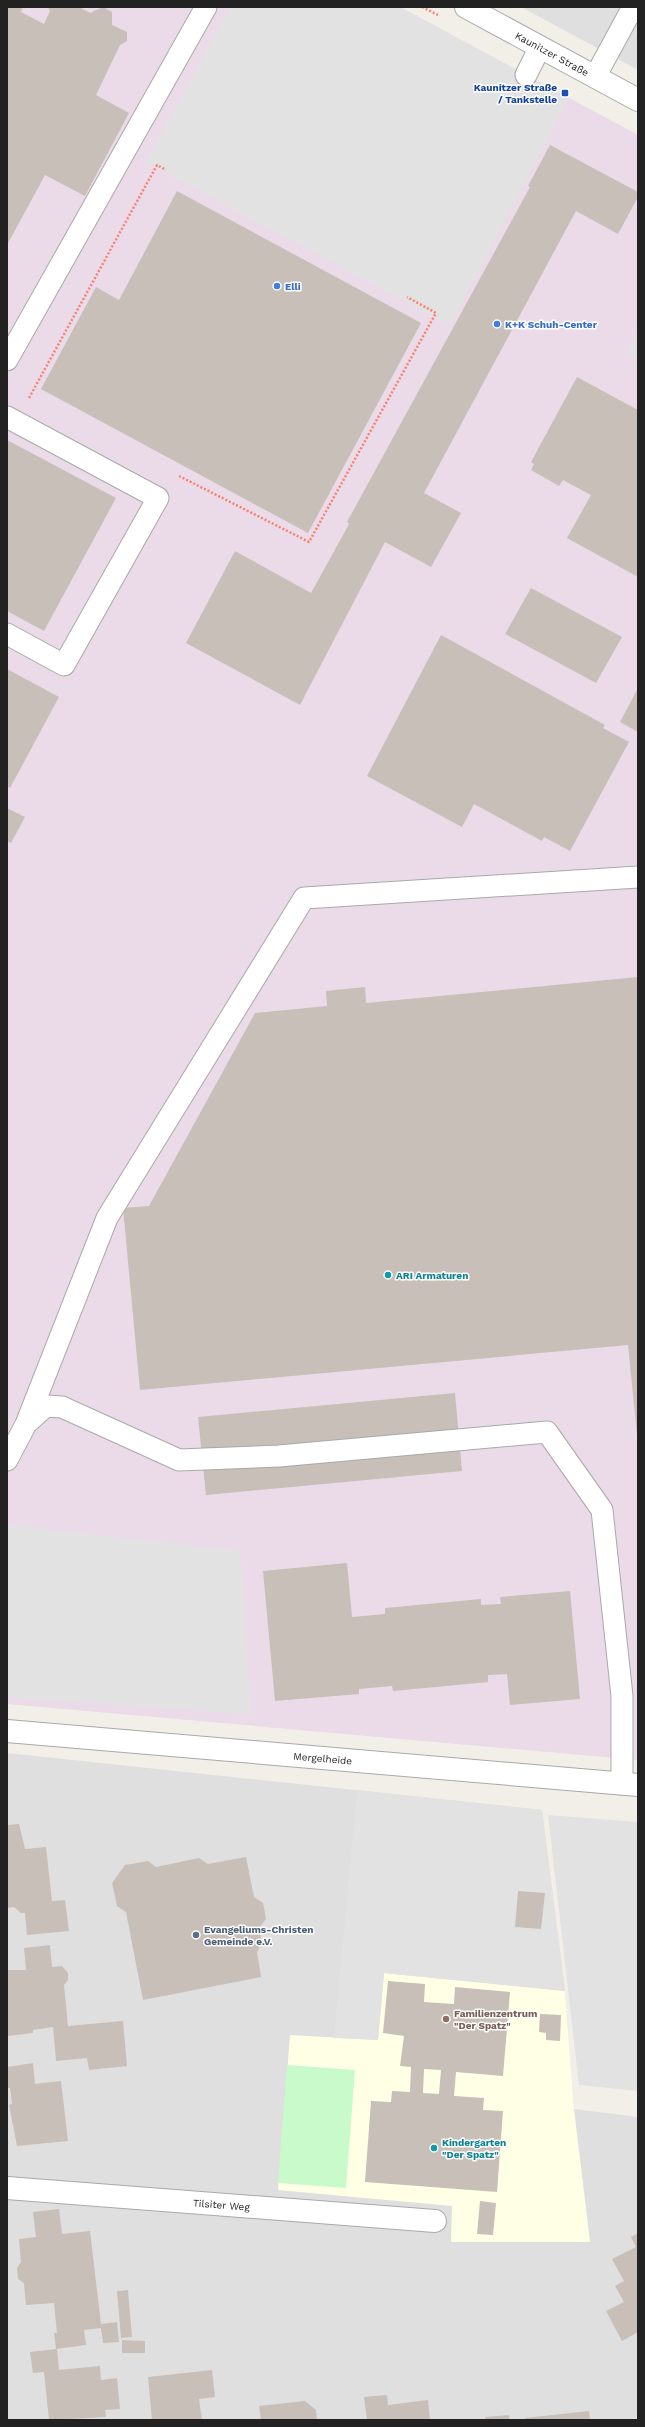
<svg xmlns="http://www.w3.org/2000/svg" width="645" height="2427" font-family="'Work Sans',sans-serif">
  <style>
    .residential { fill: #e0dfdf }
    .industrial { fill: #ebdbe8 }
    .education { fill: #ffffe5 }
    .park { fill: #c8facc }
    .parking { fill: #e2e2e2 }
    .building { fill: #c7bfb8; fill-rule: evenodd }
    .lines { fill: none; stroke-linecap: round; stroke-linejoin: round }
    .service-casing { stroke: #a9a9a9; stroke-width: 23 }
    .minor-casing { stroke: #a9a9a9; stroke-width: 24 }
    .tertiary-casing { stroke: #a9a9a9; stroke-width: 24 }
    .path { stroke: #fa8072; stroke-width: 2.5; stroke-dasharray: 2 2; stroke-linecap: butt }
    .service { stroke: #fff; stroke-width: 21 }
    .minor { stroke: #fff; stroke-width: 22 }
    .tertiary { stroke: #fff; stroke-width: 22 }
    .transit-dot { fill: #1a4fb4; stroke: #fff; stroke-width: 1.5 }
    .shop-dot { fill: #3f7fe0; stroke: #fff; stroke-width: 1.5 }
    .culture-dot { fill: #0f9aa8; stroke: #fff; stroke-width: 1.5 }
    .service-dot { fill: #5c6f8a; stroke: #fff; stroke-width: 1.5 }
    .education-dot { fill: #8d6e63; stroke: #fff; stroke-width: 1.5 }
    .labels { text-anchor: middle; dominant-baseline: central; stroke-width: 3; stroke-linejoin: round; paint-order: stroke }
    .street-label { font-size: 10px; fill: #222; stroke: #fff }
    .transit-label { font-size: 10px; font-weight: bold; fill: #164399; stroke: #fff; text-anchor: end }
    .shop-label { font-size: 10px; font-weight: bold; fill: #366cbe; stroke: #fff; text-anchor: start }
    .culture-label { font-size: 10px; font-weight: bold; fill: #0d838f; stroke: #fff; text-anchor: start }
    .service-label { font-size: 10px; font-weight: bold; fill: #4e5e75; stroke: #fff; text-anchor: start }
    .education-label { font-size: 10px; font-weight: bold; fill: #785e54; stroke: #fff; text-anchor: start }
  </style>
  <rect width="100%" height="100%" fill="#f2efe9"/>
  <!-- residential -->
  <g class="residential">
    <path d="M521 7H638V70Z"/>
    <path d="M7 1753 542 1810 565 1991 574 2109 638 2117V2420H7Z"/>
  </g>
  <!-- industrial -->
  <path class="industrial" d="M7 7H400L638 135V1760L7 1704Z"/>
  <!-- education -->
  <path class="education" d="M384 1973 565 1991 574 2109 590 2242H451L452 2206 278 2190 290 2035 378 2040Z"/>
  <!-- park -->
  <path class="park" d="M287 2065 355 2070 346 2188 278 2183Z"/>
  <!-- parking -->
  <g class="parking">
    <path d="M230 7H400L569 98 450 325 146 162Z"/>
    <path d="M638 333V358L628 353Z"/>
    <path d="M7 1525 240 1551 251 1714 7 1697Z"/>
    <path d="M357 1790 542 1810 565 1991 384 1973 378 2040 334 2038Z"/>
    <path d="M548 1815 638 1822V2091L579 2085Z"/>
  </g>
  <!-- building -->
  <g class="building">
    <path d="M7 7H23L21 12 44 24 50 11 48 7H79L90 13 103 7 112 12V25L127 32V41L120 45 96 95 129 113 85 196 45 175 7 245Z"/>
    <path d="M550 145 638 192V197L618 234 576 211 424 493 461 513 431 567 385 542 300 705 186 643 235 551 311 593 348 526 349 523 347 522 530 187 528 186Z"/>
    <path d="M177 191 421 323 308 533 41 389 96 287 119 300Z"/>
    <path d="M577 377 638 410V577L567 538 591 495 563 480 559 486 531 470 534 464 531 462Z"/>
    <path d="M7 440 116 498 44 631 7 611Z"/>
    <path d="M531 588 622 637 596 683 505 634Z"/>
    <path d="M441 635 605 725 603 728 629 742 570 851 544 837 542 841 474 804 462 827 367 776Z"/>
    <path d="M7 669 59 697 10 788 7 786Z"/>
    <path d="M638 688V732L620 722Z"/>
    <path d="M7 808 25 817 11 843 7 841Z"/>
    <path d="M638 977V1445L628 1345 140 1390 123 1208 149 1206 255 1013 327 1006 326 991 365 987 366 1003Z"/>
    <path d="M455 1393 462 1471 206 1495 198 1417Z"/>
    <path d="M347 1563 352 1617 385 1614V1608L481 1599V1605L501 1604 500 1597 570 1591 580 1699 510 1705 507 1674 488 1675V1682L393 1691 392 1686 359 1689V1694L275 1701 263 1571Z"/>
    <path d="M19 1824 25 1849 46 1847 52 1901 65 1900 69 1931 27 1935 25 1913H21L14 1907 7 1908V1825Z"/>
    <path d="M246 1857 254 1897 263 1903 266 1919 259 1928 262 1943 257 1952 261 1977 143 2000 126 1912 117 1906 112 1883 125 1865 148 1861 156 1867 199 1858 208 1864Z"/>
    <path d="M518 1891 545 1893 541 1929 515 1927Z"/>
    <path d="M50 1945 52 1967 62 1966 68 1973V1980L64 1985 68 2026 123 2021 127 2066 89 2070 87 2058 56 2061 53 2027 33 2030V2033L7 2036V1970H26L24 1948Z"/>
    <path d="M388 1981 425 1984 424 2002 454 2004 455 1987 510 1992 503 2076 456 2072 454 2096 484 2098 483 2110 503 2111 497 2192 365 2182 371 2101 391 2102 392 2091 410 2092 411 2067 400 2066 404 2036 383 2033ZM424 2069 441 2070 439 2094 423 2093Z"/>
    <path d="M540 2014 561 2015 560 2041 546 2040V2033L539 2032Z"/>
    <path d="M33 2063 35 2084 61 2081 68 2141 17 2146 9 2105 12 2104 10 2088H7V2067Z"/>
    <path d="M480 2201 496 2203 493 2235 477 2234Z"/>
    <path d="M59 2209 62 2234 90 2231 101 2324 117 2322 119 2342 103 2343 101 2328 84 2330 86 2345 56 2349 54 2333H57L54 2303 26 2305 24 2283 18 2279 17 2268 21 2262 19 2239 36 2237 33 2212Z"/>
    <path d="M638 2233V2332L622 2341 606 2311 624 2302 615 2286 624 2281 612 2259 636 2247 631 2237Z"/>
    <path d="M128 2290 132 2337 121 2338 117 2291Z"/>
    <path d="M122 2340 145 2341V2353H122Z"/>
    <path d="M57 2349 59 2370 100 2366 101 2380 117 2378 120 2409 105 2410 106 2417 49 2420 44 2372 33 2373 30 2352Z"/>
    <path d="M212 2370 215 2397 199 2399 202 2420H152L148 2377Z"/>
    <path d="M387 2395 388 2405 428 2400 430 2420H367L364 2397Z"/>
    <path d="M305 2401 316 2410 317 2420H261L259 2406Z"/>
    <path d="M589 2411 590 2420H525V2418Z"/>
    <path d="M509 2415 510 2420H486L485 2417Z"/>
  </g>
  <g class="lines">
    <defs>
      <g id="service">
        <path d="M526 75 540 47"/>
        <path d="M595 77 633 7"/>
        <path d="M7 360 206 7"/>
        <path d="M7 417 158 498 64 665 7 634"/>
        <path d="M28 1419 107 1218 304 898 638 877"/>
        <path d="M7 1460 26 1424 46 1406 62 1407 179 1460 279 1456 547 1432 602 1510 622 1696V1784"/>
      </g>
      <g id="minor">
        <path id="s1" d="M7 1731 638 1785"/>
        <path id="s2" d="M7 2188 435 2221"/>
      </g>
      <g id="tertiary">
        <path id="s3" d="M466 7 638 100"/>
      </g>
    </defs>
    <!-- service casing -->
    <use href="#service" class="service-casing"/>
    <!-- minor casing -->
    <use href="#minor" class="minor-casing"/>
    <!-- tertiary casing -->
    <use href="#tertiary" class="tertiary-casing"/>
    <!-- path -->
    <g class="path">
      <path d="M422 7 438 15"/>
      <path d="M29 398 157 165 166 170"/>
      <path d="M179 476 309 542 436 313 407 297"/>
    </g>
    <!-- service -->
    <use href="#service" class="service"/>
    <!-- minor -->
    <use href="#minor" class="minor"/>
    <!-- tertiary -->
    <use href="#tertiary" class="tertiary"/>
  </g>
  <!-- markers -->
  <rect class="transit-dot" x="561" y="89" width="8" height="8" rx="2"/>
  <g class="shop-dot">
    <circle cx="277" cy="286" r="4"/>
    <circle cx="497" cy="324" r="4"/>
  </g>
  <g class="culture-dot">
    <circle cx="388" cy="1275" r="4"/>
    <circle cx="434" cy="2148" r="4"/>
  </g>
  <circle class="service-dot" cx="196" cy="1935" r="4"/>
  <circle class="education-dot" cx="446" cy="2019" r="4"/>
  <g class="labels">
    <!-- street labels -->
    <g class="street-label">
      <text stroke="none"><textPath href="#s3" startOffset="98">Kaunitzer Straße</textPath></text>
      <text stroke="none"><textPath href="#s1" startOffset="317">Mergelheide</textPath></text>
      <text stroke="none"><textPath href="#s2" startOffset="215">Tilsiter Weg</textPath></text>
    </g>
    <!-- transit labels -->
    <g class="transit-label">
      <text x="557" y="87">Kaunitzer Straße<tspan x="557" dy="12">/ Tankstelle</tspan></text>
    </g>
    <!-- shop labels -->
    <g class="shop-label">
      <text x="285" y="286">Elli</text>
      <text x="505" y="324">K+K Schuh-Center</text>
    </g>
    <!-- culture labels -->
    <g class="culture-label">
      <text x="396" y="1275">ARI Armaturen</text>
      <text x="442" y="2142">Kindergarten<tspan x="442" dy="12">"Der Spatz"</tspan></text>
    </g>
    <!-- service labels -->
    <g class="service-label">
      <text x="204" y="1929">Evangeliums-Christen<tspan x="204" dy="12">Gemeinde e.V.</tspan></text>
    </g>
    <!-- education labels -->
    <g class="education-label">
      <text x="454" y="2013">Familienzentrum<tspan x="454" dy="12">"Der Spatz"</tspan></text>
    </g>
  </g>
  <!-- border -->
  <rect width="645" height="2427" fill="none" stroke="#222222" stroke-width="16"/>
</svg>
